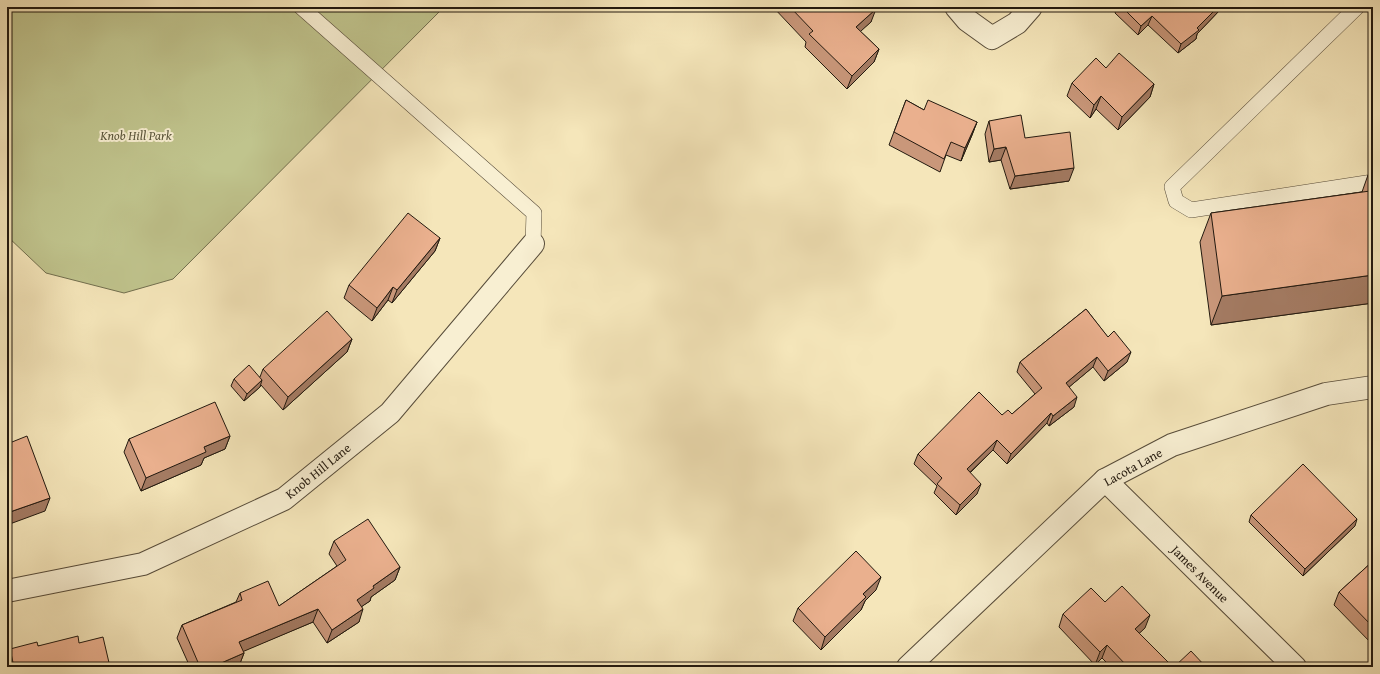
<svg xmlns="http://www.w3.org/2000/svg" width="1380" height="674" font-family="'Gentium Book Plus',serif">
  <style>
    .green { fill: #c0c48d; stroke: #716e4e }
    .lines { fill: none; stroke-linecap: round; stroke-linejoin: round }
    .lane-casing { stroke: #574c3a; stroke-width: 16 }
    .street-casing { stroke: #574c3a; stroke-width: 24 }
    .lane { stroke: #f8efd2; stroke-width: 15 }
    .street { stroke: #f8efd2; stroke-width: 22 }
    .wall { fill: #c9977a; stroke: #22190f }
    .shaded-wall { fill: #a47b63; stroke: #22190f }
    .building { fill: #eab08e; stroke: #22190f }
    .labels { text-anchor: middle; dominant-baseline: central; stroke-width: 4; stroke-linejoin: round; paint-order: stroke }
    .park-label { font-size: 13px; font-style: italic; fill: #59553b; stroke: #f8efd2 }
    .street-label { font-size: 13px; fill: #22190f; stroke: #f8efd2 }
  </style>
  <rect width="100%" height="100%" fill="#f5e6ba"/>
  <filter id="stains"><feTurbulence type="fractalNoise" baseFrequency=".005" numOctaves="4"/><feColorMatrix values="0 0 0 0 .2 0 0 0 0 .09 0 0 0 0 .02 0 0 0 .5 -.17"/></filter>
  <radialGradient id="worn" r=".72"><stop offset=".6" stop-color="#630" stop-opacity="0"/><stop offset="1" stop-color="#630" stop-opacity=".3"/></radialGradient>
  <!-- green -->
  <path class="green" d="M7 7H444L173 279 124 293 46 273 7 236Z"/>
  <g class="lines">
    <defs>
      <g id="lane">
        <path d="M301 7 534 213 533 244"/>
        <path d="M1357 7 1172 187 1176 201 1191 210 1373 182"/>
      </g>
      <g id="street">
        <path d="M956 7 967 20 992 38 1017 23 1031 7"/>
        <path d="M1105 480 1295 667"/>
        <path d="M7 591 143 564 284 499 390 413 533 244"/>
        <path d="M908 667 1105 480 1172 445 1326 394 1373 387"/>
      </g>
    </defs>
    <!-- lane casing -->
    <use href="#lane" class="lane-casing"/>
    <!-- street casing -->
    <use href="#street" class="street-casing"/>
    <!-- lane -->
    <use href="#lane" class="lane"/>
    <!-- street -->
    <use href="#street" class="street"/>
  </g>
  <!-- wall -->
  <g class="wall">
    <path d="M773 7H874L871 22 860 31 879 49 874 62 847 89 805 47 806 42Z"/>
    <path d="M1117 7H1221L1219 11 1197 34 1196 39 1178 53 1148 25 1138 35 1115 13Z"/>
    <path d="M1106 68 1154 84 1150 97 1118 130 1096 109 1090 118 1067 96 1072 83Z"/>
    <path d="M906 100 924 110 977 122 972 135 961 161 946 155 940 172 889 145Z"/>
    <path d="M989 121 1025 138 1069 181 1010 189 1001 160 989 162 985 134Z"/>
    <path d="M1368 175H1373V303L1211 325 1200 242 1211 213 1362 192Z"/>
    <path d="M440 238 435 251 392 303 388 300 372 321 344 298 349 285Z"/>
    <path d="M1086 309 1127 362 1104 381 1093 367 1069 387 1074 407 1049 426 1047 423 1007 464 993 450 970 473 977 494 956 515 934 493 937 486 914 464 918 454 1002 415 1012 414 1035 394 1017 372 1020 362Z"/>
    <path d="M352 339 347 352 283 410 261 385 260 387 244 401 231 386 234 379 260 377 263 369Z"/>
    <path d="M230 436 225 449 204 458 201 465 141 491 124 452 129 439Z"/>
    <path d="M1251 515 1355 526 1303 576 1249 522Z"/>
    <path d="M334 541 400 567 395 580 371 597 370 601 362 606 359 622 327 643 313 622 243 651 244 653 239 666 238 667H190L177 638 182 625 236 602 240 593 279 606 337 566 329 554Z"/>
    <path d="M1373 561V645L1334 605 1339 592Z"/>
    <path d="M876 590 865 601 861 610 821 650 793 621 798 608Z"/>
    <path d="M1105 602 1145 628 1139 633 1173 667H1111L1102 658 1095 665 1059 627 1063 614Z"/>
    <path d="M79 643 110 667H7V657L10 649 38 646Z"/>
  </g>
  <!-- shaded-wall -->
  <g class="shaded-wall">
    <path d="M1218 7H1221L1219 11 1197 34 1196 39 1178 53 1181 44Z"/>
    <path d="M876 9 871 22 851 40 856 27Z"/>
    <path d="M1152 16 1148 25 1138 35 1141 26Z"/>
    <path d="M879 49 874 62 847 89 852 76Z"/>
    <path d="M1154 84 1150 97 1118 130 1122 117Z"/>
    <path d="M1101 96 1096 109 1090 118 1094 105Z"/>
    <path d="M977 122 972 135 961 161 965 148Z"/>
    <path d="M1006 147 1001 160 989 162 994 149Z"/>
    <path d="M1074 168 1069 181 1010 189 1015 176Z"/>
    <path d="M440 238 435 251 392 303 397 290Z"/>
    <path d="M1373 275V303L1211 325 1222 296Z"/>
    <path d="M393 287 388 300 372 321 377 308Z"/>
    <path d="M352 339 347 352 283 410 288 397Z"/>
    <path d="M1131 352 1127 362 1104 381 1108 371Z"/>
    <path d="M1097 357 1093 367 1062 393 1066 383Z"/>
    <path d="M262 380 260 387 244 401 247 394Z"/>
    <path d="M1077 397 1074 407 1049 426 1053 416Z"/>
    <path d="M1051 413 1047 423 1007 464 1011 454Z"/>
    <path d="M230 436 225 449 204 458 201 465 141 491 146 478 204 447Z"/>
    <path d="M997 440 993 450 963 479 967 469Z"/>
    <path d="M981 484 977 494 956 515 960 505Z"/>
    <path d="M50 498 45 511 7 525V513Z"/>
    <path d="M1357 519 1355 526 1303 576 1305 569Z"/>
    <path d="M400 567 395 580 371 597 370 601 352 613 357 600 373 586Z"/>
    <path d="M881 577 876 590 865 601 861 610 821 650 825 637 863 594Z"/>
    <path d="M318 609 313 622 235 655 239 642Z"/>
    <path d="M363 609 359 622 327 643 332 630Z"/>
    <path d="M1150 615 1145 628 1130 642 1135 629Z"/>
    <path d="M1107 645 1102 658 1095 665 1100 652Z"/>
    <path d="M244 653 239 666 238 667H212Z"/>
  </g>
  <!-- building -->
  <g class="building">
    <path d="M790 7H874L876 9 856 27 879 49 852 76 809 34 813 31Z"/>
    <path d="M1122 7H1218L1197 28 1199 30 1181 44 1152 16 1141 26Z"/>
    <path d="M1119 53 1154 84 1122 117 1101 96 1094 105 1072 83 1096 58 1106 68Z"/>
    <path d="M906 100 924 110 928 100 977 122 965 148 951 142 944 159 894 132Z"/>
    <path d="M1021 115 1025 138 1070 132 1074 168 1015 176 1006 147 994 149 989 121Z"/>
    <path d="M1368 175H1373V275L1222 296 1211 213 1370 191Z"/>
    <path d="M408 213 440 238 397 290 393 287 377 308 349 285Z"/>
    <path d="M1086 309 1108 337 1114 331 1131 352 1108 371 1097 357 1066 383 1077 397 1053 416 1051 413 1011 454 997 440 967 469 981 484 960 505 937 484 942 478 918 454 979 392 1002 415 1008 410 1012 414 1042 388 1020 362Z"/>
    <path d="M327 311 352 339 288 397 263 369Z"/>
    <path d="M249 365 262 380 247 394 234 379Z"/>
    <path d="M215 402 230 436 204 447 206 452 146 478 129 439Z"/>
    <path d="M27 436 50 498 7 513V444Z"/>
    <path d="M1303 464 1357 519 1305 569 1251 515Z"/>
    <path d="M368 519 400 567 373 586 374 588 357 600 363 609 332 630 318 609 239 642 244 653 212 667H200L182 625 242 600 240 593 268 581 279 606 346 560 334 541Z"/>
    <path d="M856 551 881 577 863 594 866 597 825 637 798 608Z"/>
    <path d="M1373 561V627L1339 592Z"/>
    <path d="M1122 586 1150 615 1135 629 1173 667H1128L1107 645 1100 652 1063 614 1091 588 1105 602Z"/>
    <path d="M78 636 79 643 103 637 110 667H14L10 649 37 642 38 646Z"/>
    <path d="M1191 651 1206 667H1174Z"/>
  </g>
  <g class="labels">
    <!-- park labels -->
    <g class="park-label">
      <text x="136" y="135">Knob Hill Park</text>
    </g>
    <!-- street labels -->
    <g class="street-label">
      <text transform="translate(1133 467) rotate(-29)">Lacota Lane</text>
      <text transform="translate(318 471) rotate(-39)">Knob Hill Lane</text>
      <text transform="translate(1200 574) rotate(45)">James Avenue</text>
    </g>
  </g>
  <!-- margin -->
  <rect width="1380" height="674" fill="none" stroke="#f5e6ba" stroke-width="24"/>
  <rect x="8" y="8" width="1364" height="658" fill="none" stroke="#22190f" stroke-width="2"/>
  <rect x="12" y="12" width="1356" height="650" fill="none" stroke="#22190f"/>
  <rect width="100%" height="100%" filter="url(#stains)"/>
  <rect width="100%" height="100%" fill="url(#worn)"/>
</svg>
